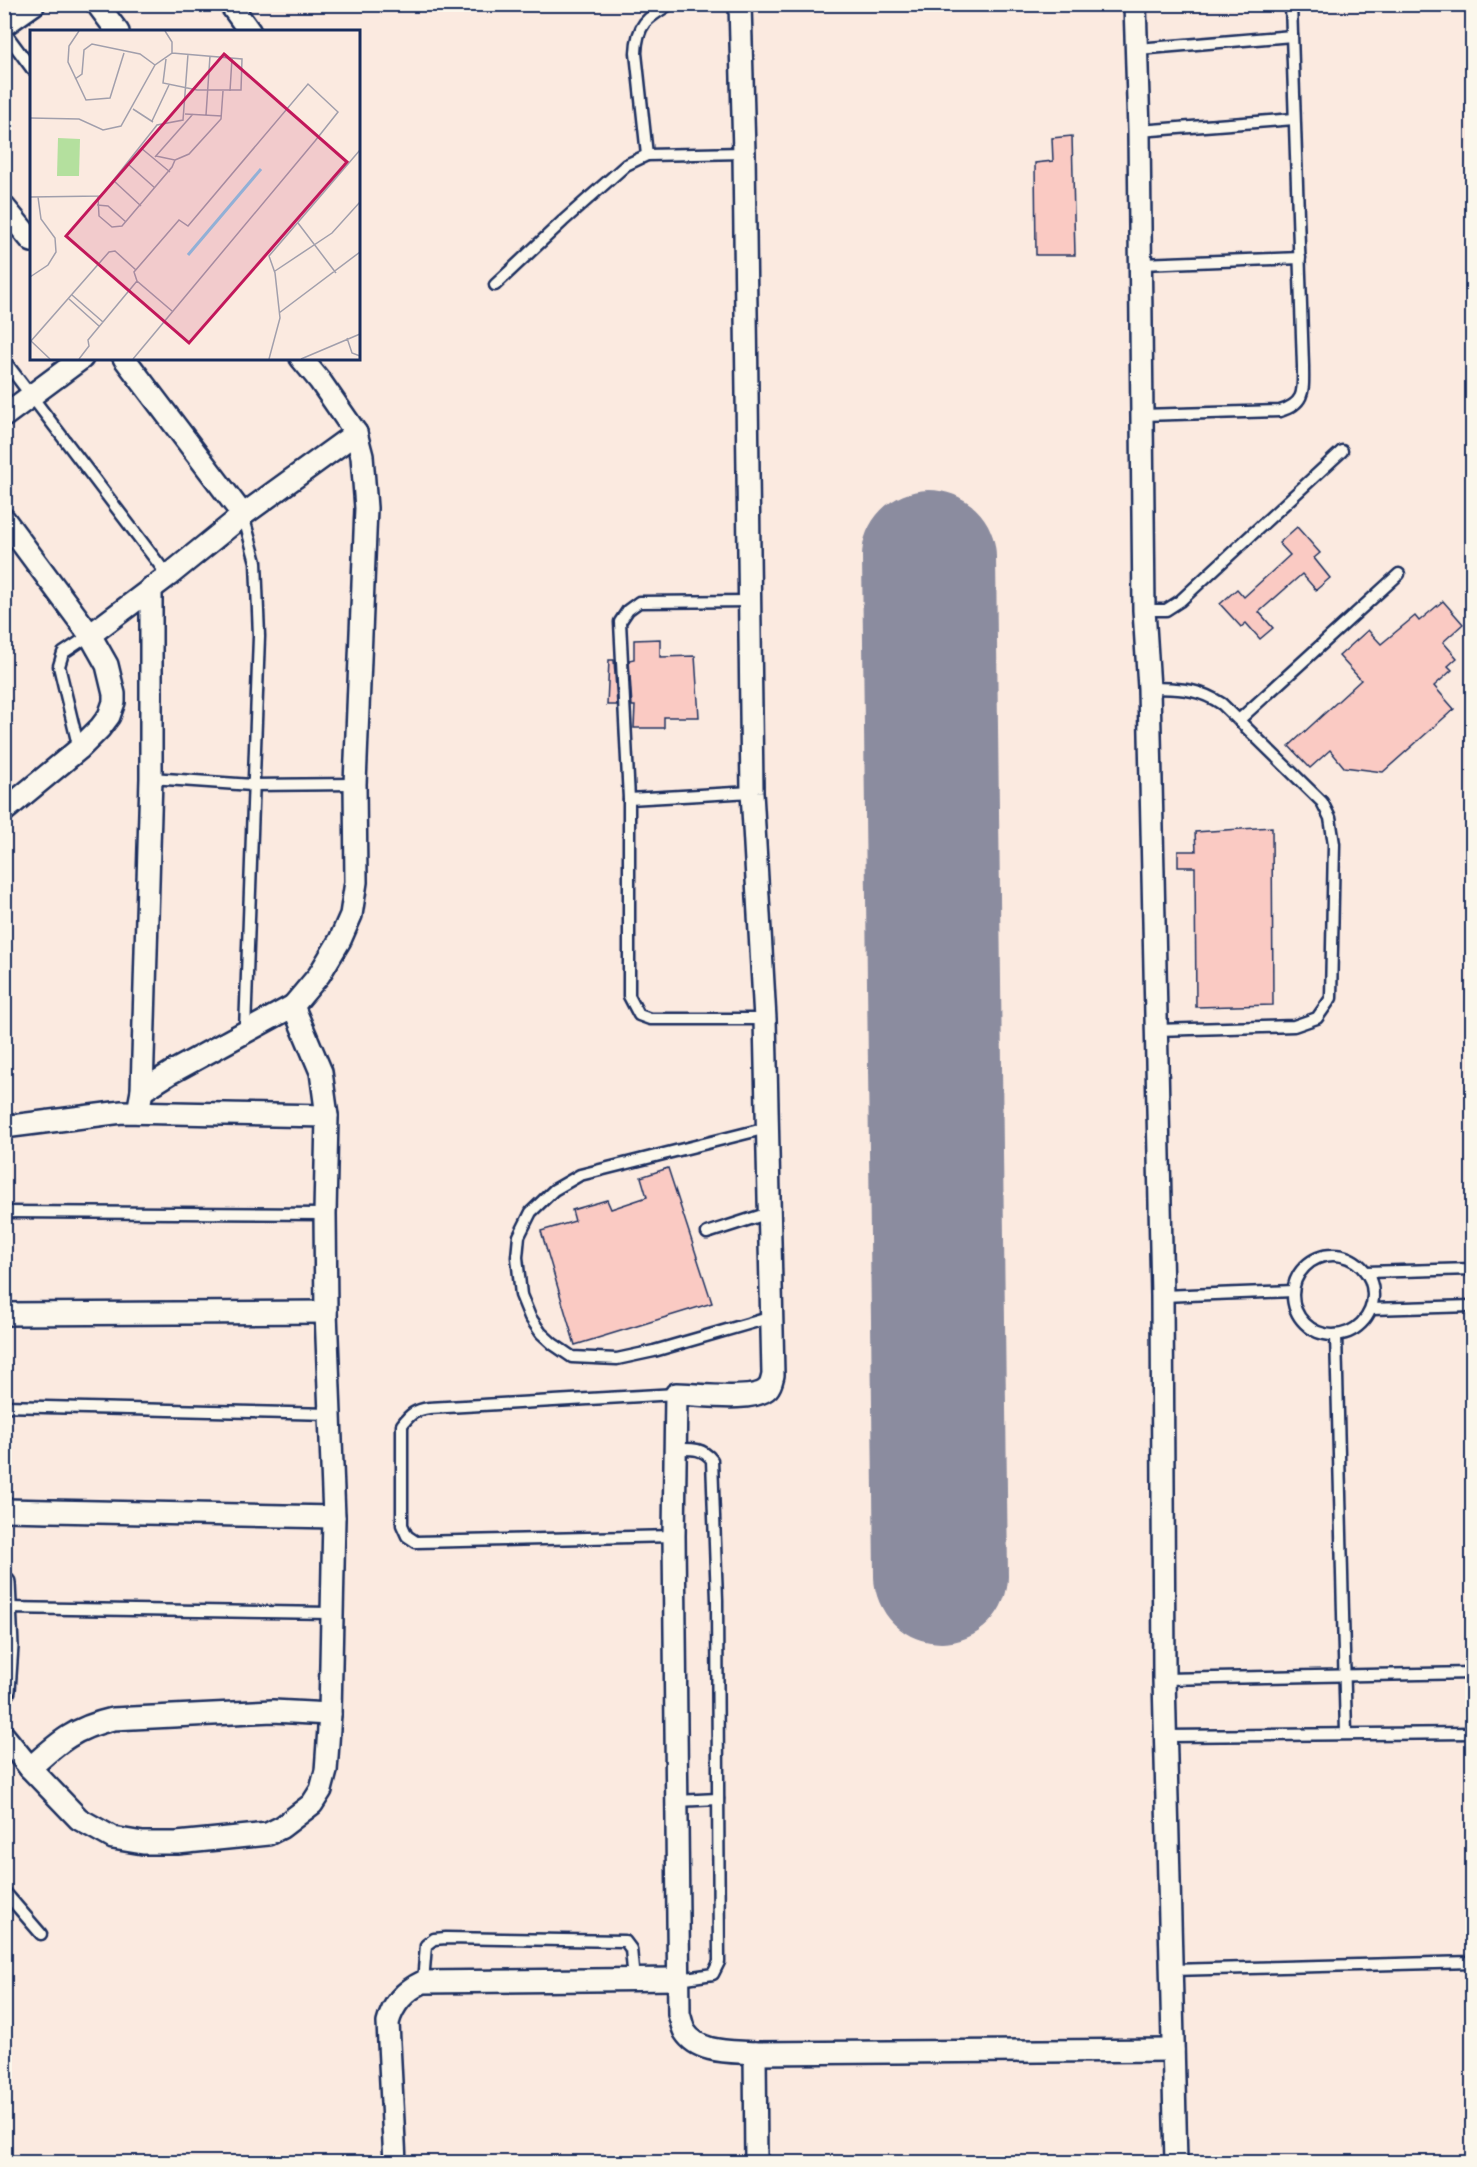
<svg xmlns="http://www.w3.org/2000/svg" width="1477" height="2167" font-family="'Comic Neue',sans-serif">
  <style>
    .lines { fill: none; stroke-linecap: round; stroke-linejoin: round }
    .runway { stroke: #8b8c9f; stroke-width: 134 }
    .building { fill: #facac3; stroke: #1b2f5e; stroke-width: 1.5 }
    .service-casing { stroke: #1b2f5e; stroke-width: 15 }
    .minor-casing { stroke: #1b2f5e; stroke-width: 26 }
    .service { stroke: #fbf7ec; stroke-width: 10 }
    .minor { stroke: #fbf7ec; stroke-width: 21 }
    .inset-river { fill: none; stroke: #8acaeb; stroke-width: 3 }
    .inset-road { fill: none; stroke: #a19fac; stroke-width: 1.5 }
    .view { fill: #c2185b; fill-opacity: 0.15; stroke: #c2185b; stroke-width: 3 }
    .inset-edge { fill: none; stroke: #1b2f5e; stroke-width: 3 }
  </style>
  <rect width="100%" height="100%" fill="#fbeae0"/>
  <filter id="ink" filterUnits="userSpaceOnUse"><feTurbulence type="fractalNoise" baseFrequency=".0167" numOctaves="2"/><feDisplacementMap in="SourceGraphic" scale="12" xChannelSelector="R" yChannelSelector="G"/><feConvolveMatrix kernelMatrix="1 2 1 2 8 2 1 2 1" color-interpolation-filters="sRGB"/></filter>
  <g filter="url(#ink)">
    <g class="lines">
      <!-- runway -->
      <path class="runway" d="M929 557 941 1576"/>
    </g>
    <!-- building -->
    <g class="building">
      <path d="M1072 136 1075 255H1036L1035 163 1053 161 1052 138Z"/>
      <path d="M1297 527 1320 553 1314 558 1330 578 1316 590 1302 574 1259 612 1273 628 1260 639 1246 623 1241 627 1220 604 1237 589 1244 597 1290 555 1279 543Z"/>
      <path d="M1443 601 1463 624 1443 642 1457 658 1448 666 1452 670 1434 686 1454 709 1383 772 1344 767 1330 750 1310 768 1289 746 1361 680 1339 656 1368 630 1381 644 1415 616 1419 621Z"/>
      <path d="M660 639V657L695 656 699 717H664V728H634L635 706H632L629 660 634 659V640Z"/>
      <path d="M609 660H614L617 705H607Z"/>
      <path d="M1272 827 1273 1005 1196 1007 1195 867H1178V851H1196L1195 832Z"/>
      <path d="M668 1168 712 1303 575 1345 541 1231 575 1221 572 1210 607 1200 611 1209 647 1197 641 1177Z"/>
    </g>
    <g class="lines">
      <defs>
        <g id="service">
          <path d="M4 31 32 69"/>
          <path d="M1138 49 1292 36"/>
          <path d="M1139 131 1294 119"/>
          <path d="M647 155 636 53C637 24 647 18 670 4"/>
          <path d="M1141 264 1300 258"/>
          <path d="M495 285 563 221 626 165 647 155 744 153"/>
          <path d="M4 360 168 576"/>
          <path d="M1142 415 1280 411C1306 403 1303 390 1303 366L1291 4"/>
          <path d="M243 515 256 562 259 636 245 1031"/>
          <path d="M1144 610H1166L1180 601 1342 451"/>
          <path d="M1149 688C1178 689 1197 687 1222 704L1322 802 1330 818 1334 844 1331 998 1317 1018 1294 1026 1156 1030"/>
          <path d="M1240 719 1399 574"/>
          <path d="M79 749 59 666 63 653 90 635"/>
          <path d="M151 778 252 785 355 784"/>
          <path d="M752 792 629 799V996L639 1015 650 1019H765"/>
          <path d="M629 799 620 622 628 610 639 602 751 601"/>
          <path d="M767 1128 580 1175 554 1190 531 1212 519 1236 517 1257 521 1295 530 1317 541 1333 553 1344 572 1357 617 1359 654 1351 772 1317"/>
          <path d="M4 1212 325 1214"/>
          <path d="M707 1233 769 1213"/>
          <circle cx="1333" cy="1295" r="40"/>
          <path d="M1366 1272 1472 1269"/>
          <path d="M1162 1296 1293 1291"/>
          <path d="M1371 1309 1472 1306"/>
          <path d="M1336 1335 1346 1733"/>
          <path d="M4 1406 330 1414"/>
          <path d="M675 1449C690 1449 702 1447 712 1460L717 1600 719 1962 713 1974 679 1979"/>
          <path d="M674 1536 416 1542 407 1536 402 1525V1425C410 1414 415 1410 429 1408L676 1394"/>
          <path d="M6 1608 331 1613"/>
          <path d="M1164 1679 1472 1673"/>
          <path d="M1166 1736 1472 1733"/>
          <path d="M677 1801 718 1799"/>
          <path d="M4 1891 41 1934"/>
          <path d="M1171 1970 1472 1962"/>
          <path d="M423 1982 426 1945 434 1939 446 1938 625 1941 631 1949 634 1980"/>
        </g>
        <g id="minor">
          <path d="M97 4 118 32"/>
          <path d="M230 4 250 32"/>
          <path d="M740 4 744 153 752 792 765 1019 773 1375C772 1379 771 1385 768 1388 755 1403 696 1394 676 1394L674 1536 679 2014C681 2019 682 2027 685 2032 699 2054 733 2051 755 2053L1173 2050"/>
          <path d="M1135 4 1139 131 1144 610 1149 688 1162 1296 1164 1679 1176 2162"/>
          <path d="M4 25 34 4"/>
          <path d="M4 207 32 241"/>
          <path d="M124 358 243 515"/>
          <path d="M4 416 82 358"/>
          <path d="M4 519 90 635 107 665 114 694V702L109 716 100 728 79 749 4 811"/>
          <path d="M90 635 168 576 243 515 356 433"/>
          <path d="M293 1006 319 975 340 940 351 915 356 882 355 784 366 508 362 456 356 433 320 381 301 358"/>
          <path d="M138 1112 142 1091 151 778V588"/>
          <path d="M4 1127 122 1112 327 1116"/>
          <path d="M4 1314 326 1312"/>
          <path d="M4 1510 334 1517"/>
          <path d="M4 1583 7 1646 4 1690"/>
          <path d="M4 1736 30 1768 79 1819 113 1838 143 1843H177L268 1834 282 1827 312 1804 321 1790 326 1771 330 1714 334 1517 326 1312 325 1214 327 1116 321 1072 293 1006 172 1072 142 1091"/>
          <path d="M30 1768C59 1742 74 1728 113 1719L273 1711 330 1714"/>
          <path d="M755 2053 756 2162"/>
          <path d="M395 2162 388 2023C393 2003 406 1990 423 1982L679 1979"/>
        </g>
      </defs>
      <!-- service casing -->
      <use href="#service" class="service-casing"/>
      <!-- minor casing -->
      <use href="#minor" class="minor-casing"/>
      <!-- service -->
      <use href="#service" class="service"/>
      <!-- minor -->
      <use href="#minor" class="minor"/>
    </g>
  </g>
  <!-- overview -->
  <g transform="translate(30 30)">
    <rect width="330" height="330" fill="#fbeae0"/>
    <path d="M28 108 50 109 49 146H27Z" fill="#b4e09e"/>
    <path class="inset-river" d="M158 225 231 139"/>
    <path class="inset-road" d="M49 1 39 16 38 32 56 70 80 68 94 23M136 29 133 53 167 60H211L212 29 142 23M45 49 52 44 54 20 62 14 110 24 125 35M200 61 202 28M103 79 123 92M155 84 192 86M176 85 180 26M0 88 49 89 73 100 91 96 125 35 142 23V12L135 1M122 91 139 55M111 118 140 142M125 127 163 84M145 130 159 124 191 89 193 61M98 134 125 158M84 151 111 176M0 167 71 166 127 95 153 90 158 24M68 167 69 186 82 197 92 196 142 137 145 130 126 126M67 175 78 176 96 192M268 193 306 243M245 241 302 203 330 172M0 247 18 235 26 222 25 208 11 189 8 167M42 265 73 292M39 269 69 296M249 283 330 222M317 308 322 323 330 326M20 329 1 311 79 222 85 221 106 240M49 329 59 316 58 310 107 251M103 329 285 111 308 82 278 54 158 196 149 190 104 242 107 251 142 281M239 329 250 288 245 243 239 226 330 120M271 329 330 304"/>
    <path class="view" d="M194 24 317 132 159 313 36 206Z"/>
    <rect width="330" height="330" class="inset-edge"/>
  </g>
  <!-- margin -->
  <rect width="1477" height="2167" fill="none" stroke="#fbf7ec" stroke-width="24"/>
  <rect x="12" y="12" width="1453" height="2143" fill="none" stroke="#1b2f5e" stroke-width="2" filter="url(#ink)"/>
</svg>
